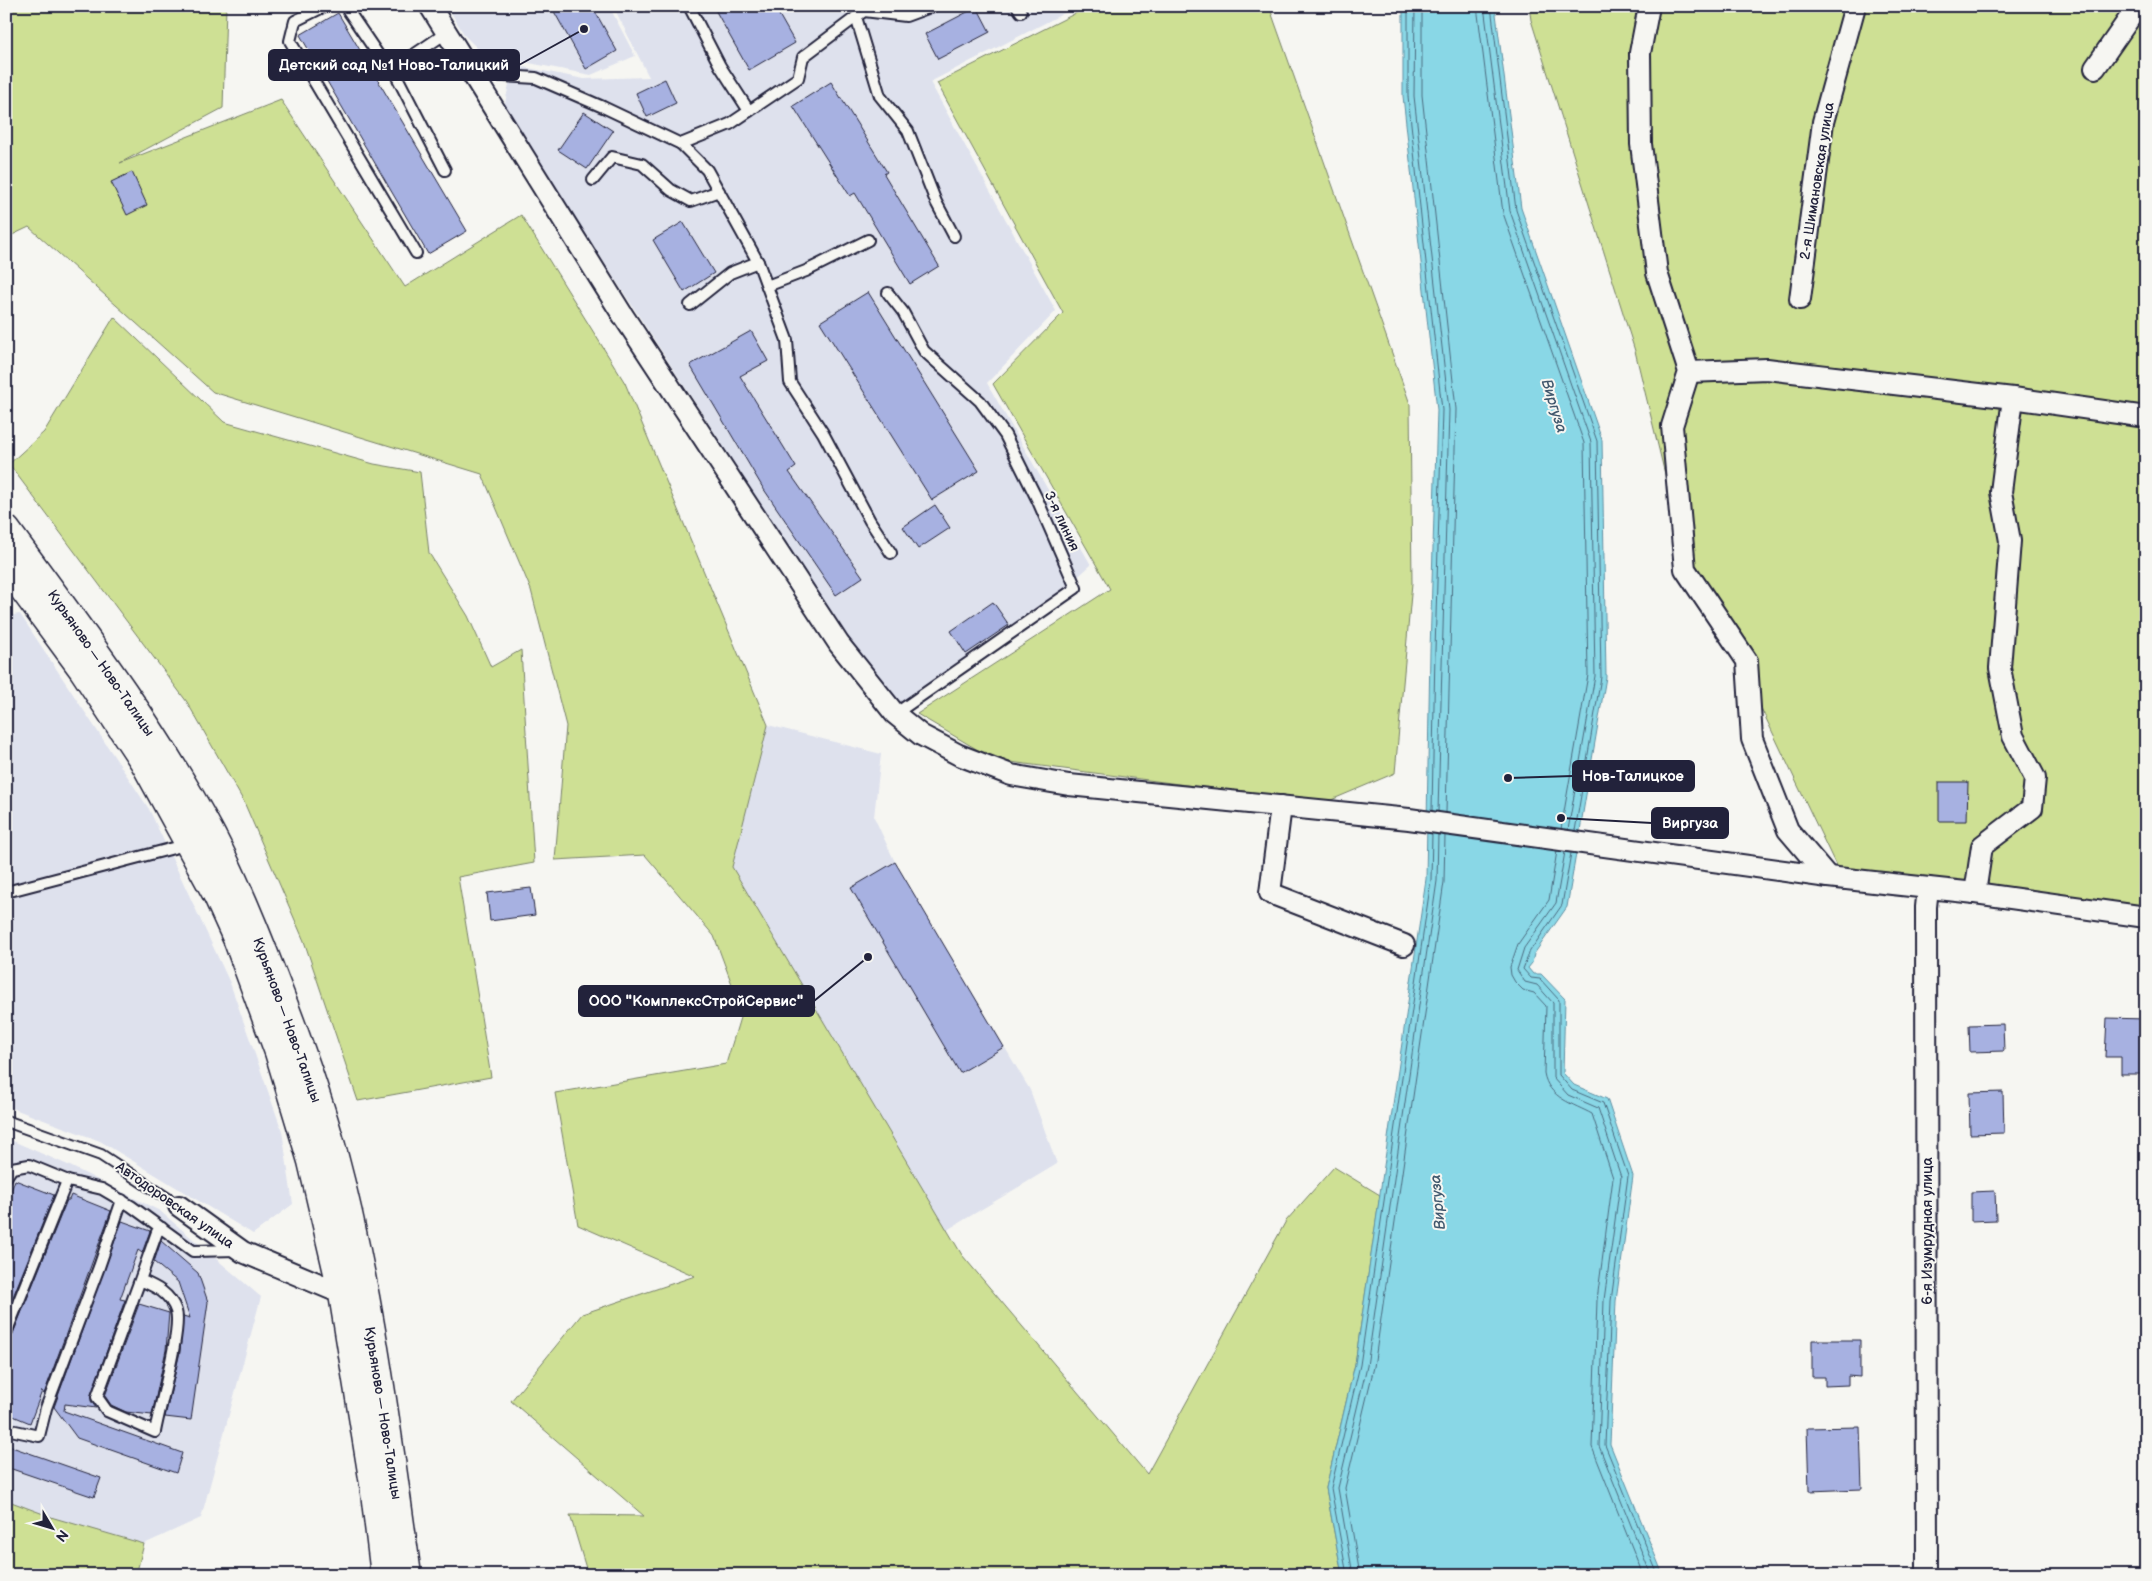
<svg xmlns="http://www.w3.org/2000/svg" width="2152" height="1581" font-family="'Balsamiq Sans',sans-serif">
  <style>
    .built { fill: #dee1ed }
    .green { fill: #cee094; stroke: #788168 }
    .water { fill: #89d7e6; stroke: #608fa2 }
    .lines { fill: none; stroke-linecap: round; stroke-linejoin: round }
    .shore { stroke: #4b6a7f; stroke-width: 1 }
    .building { fill: #a7b1e1; stroke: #22223b }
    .service-casing { stroke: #22223b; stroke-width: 14 }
    .minor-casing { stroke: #22223b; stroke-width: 24 }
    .secondary-casing { stroke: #22223b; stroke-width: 31 }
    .service { stroke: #f6f6f2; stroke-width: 10 }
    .minor { stroke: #f6f6f2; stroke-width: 20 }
    .secondary { stroke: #f6f6f2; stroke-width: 28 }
    .labels { text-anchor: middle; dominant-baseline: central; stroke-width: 4; stroke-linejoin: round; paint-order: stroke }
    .street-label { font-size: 14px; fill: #22223b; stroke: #f6f6f2 }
    .water-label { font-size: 15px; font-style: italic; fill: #41586e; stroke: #f6f6f2 }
    .leader { fill: none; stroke: #22223b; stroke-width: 2 }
    .callout-dot { fill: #22223b; stroke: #f6f6f2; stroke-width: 2 }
    .callout { fill: #22223b; stroke: #22223b; stroke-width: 2 }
    .callout-label { font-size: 15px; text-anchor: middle; font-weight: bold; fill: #fff }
  </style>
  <rect width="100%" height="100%" fill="#f6f6f2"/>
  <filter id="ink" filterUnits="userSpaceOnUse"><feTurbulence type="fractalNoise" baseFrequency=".02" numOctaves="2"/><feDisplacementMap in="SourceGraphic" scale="10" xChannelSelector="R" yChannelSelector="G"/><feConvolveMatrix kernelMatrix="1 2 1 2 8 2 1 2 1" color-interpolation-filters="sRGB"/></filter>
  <g filter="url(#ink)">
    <!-- built -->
    <g class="built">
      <path d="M447 6H609L635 56 591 75 483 54 465 36Z"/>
      <path d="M613 6H1078L930 82 1056 311 987 383 1091 565 1055 597 895 711 504 108 513 65 584 79 649 77Z"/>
      <path d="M20 614 149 809 230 983 282 1131 293 1204 253 1234 100 1141 6 1106V616Z"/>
      <path d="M768 725 881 754 874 817 895 862 1030 1090 1057 1164 947 1230 732 867Z"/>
      <path d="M6 1138 68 1165 160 1211 261 1297 201 1518 144 1544 54 1518 6 1500Z"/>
    </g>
    <!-- green -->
    <g class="green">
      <path d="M6 6H226L223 108 120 163 281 100 405 287 521 215 625 383 768 725 732 867 962 1255 1147 1474 1286 1221 1334 1167 1380 1195 1355 1364 1326 1488 1342 1575H588L570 1515 644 1516 511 1401 582 1314 695 1276 578 1225 555 1093 726 1064 742 1011 714 936 645 855 555 860 566 726 531 590 482 474 213 392 29 227 6 238Z"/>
      <path d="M1090 6H1269L1410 404 1412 583 1395 773 1324 803 995 760 917 714 1110 589 993 384 1063 313 937 83Z"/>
      <path d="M1529 6H2146V909L1840 874 1681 540 1635 351 1531 20Z"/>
      <path d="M114 317 224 422 374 464 420 472 429 553 468 616 491 667 521 650 534 863 458 877 491 1077 358 1101 304 941 244 802 187 702 9 464 44 432Z"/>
      <path d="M6 1500 54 1518 144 1544 136 1575H6Z"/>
    </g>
    <!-- water -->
    <path class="water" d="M1403 6H1495L1521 208 1602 440 1606 677 1567 907 1534 954 1532 963 1528 968 1533 974H1541L1565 999 1563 1073 1574 1085 1607 1099 1633 1176 1616 1301 1610 1444 1663 1575H1342L1326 1488 1355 1364 1426 879 1430 651 1437 410 1403 96Z"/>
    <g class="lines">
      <!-- shore -->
      <g class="shore">
        <path d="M1408 6V96L1442 410 1435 651 1432 811"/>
        <path d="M1415 6 1414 96 1449 410 1438 812"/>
        <path d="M1422 6V95L1456 409 1446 813"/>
        <path d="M1477 6 1503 213 1584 443 1588 675 1561 829"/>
        <path d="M1484 6 1510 211 1591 442 1595 676 1568 830"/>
        <path d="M1491 6 1516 210 1597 441 1601 677 1575 831"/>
        <path d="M1557 851 1549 900 1518 944 1510 967 1511 975 1515 982 1523 990 1534 993 1546 1006 1544 1073C1548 1098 1574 1104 1592 1114L1613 1178 1597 1300 1592 1447 1643 1575"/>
        <path d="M1565 852 1556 903 1524 948 1517 970 1525 982 1537 985 1553 1003V1078L1568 1095 1598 1108 1621 1177 1604 1300 1599 1446 1651 1575"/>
        <path d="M1571 853 1562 905 1530 951 1523 969 1531 978 1540 979 1559 1000V1075L1572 1090 1603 1103 1628 1176 1611 1301 1605 1445 1658 1575"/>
        <path d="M1347 1575 1331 1488 1360 1365 1431 880 1432 833"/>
        <path d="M1353 1575 1338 1488 1367 1366 1437 881 1438 834"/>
        <path d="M1360 1575 1345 1488 1374 1367 1444 882 1445 835"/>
      </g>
    </g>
    <!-- building -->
    <g class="building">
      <path d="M551 6H592L617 51 586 69Z"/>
      <path d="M713 6H774L795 43 749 70Z"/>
      <path d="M977 7 990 32 938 59 925 34Z"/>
      <path d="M338 13 467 231 428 254 300 35Z"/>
      <path d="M665 79 676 103 647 117 636 93Z"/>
      <path d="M831 82 887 172 884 174 939 266 910 284 855 193 850 196 793 106Z"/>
      <path d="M584 112 613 131 587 169 558 150Z"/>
      <path d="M132 172 147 205 127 215 111 182Z"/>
      <path d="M683 222 714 273 684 292 653 240Z"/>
      <path d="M868 292 979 471 932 500 820 322Z"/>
      <path d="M751 331 768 361 740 376 796 467 789 472 863 577 836 595 763 488 690 365Z"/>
      <path d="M935 505 950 528 918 549 903 527Z"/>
      <path d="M993 602 1009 625 966 654 951 631Z"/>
      <path d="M1939 782H1968L1967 821H1939Z"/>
      <path d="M895 862 1004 1047 960 1073 851 888Z"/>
      <path d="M531 888 535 915 490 921 487 893Z"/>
      <path d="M2107 1018 2146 1019V1074H2121V1057H2105Z"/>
      <path d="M2003 1024 2004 1051 1970 1052 1969 1025Z"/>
      <path d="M2003 1092 2004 1133 1970 1134 1969 1093Z"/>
      <path d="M15 1180 54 1195 6 1314V1204Z"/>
      <path d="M1995 1191 1996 1220 1971 1221V1192Z"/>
      <path d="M71 1195 111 1211 44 1394 42 1391 30 1423 6 1413V1340L12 1336 67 1200H69Z"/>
      <path d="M122 1221 150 1231 142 1253 138 1250 120 1299 125 1300 91 1395V1401L96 1408 65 1404 64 1411 182 1453 176 1473 77 1438 54 1407Z"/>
      <path d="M161 1241 198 1273 208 1302 191 1420 165 1417 180 1352 183 1316 190 1318 178 1282 154 1262Z"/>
      <path d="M139 1304 169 1313 166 1350 152 1415 126 1412 111 1405 105 1396Z"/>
      <path d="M1812 1340H1860V1377L1848 1376V1385L1825 1386V1377H1812Z"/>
      <path d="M1860 1427 1862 1489 1809 1491 1807 1428Z"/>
      <path d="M6 1445 101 1478 94 1497 6 1467Z"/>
    </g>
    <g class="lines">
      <defs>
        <g id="service">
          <path d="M325 6 295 21 290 41 416 253"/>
          <path d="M345 6 379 56 393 69 446 33"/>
          <path d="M689 6 720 66 749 111"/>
          <path d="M1017 6 1021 12"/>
          <path d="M864 11 906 16 933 6"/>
          <path d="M856 17 880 96 908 131 936 202 954 236"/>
          <path d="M393 69 445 170"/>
          <path d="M472 74 536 78 603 107 681 144 707 170 758 262 787 340 790 382 823 433 870 521 891 553"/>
          <path d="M681 144 730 124 798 78 803 57 864 11 862 6"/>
          <path d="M593 180 612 157 642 164 671 190 691 201 719 191"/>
          <path d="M767 286 806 271 868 240"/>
          <path d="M888 293 903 312 924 351 980 401 1005 435 1037 499 1076 588 895 714"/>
          <path d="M690 305 730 273 758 262"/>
          <path d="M6 892 189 844"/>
          <path d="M6 1121 101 1155 179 1206"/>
          <path d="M6 1177 12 1168 29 1165 68 1181 102 1189 131 1206 193 1251 237 1250"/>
          <path d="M140 1280 97 1397 107 1411 155 1432C159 1408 182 1329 176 1311 170 1293 156 1287 140 1280L157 1232 162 1228"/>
          <path d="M6 1333 67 1181"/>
          <path d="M6 1429 39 1436 46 1408 99 1267 122 1200"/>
        </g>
        <g id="minor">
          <path d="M430 6 622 314 839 644 895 714 921 735 959 755 1011 775 1069 785 1409 819 1828 877 1975 893 2146 917"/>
          <path d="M1649 6 1640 53 1641 144 1657 273 1689 372 1672 426 1685 569 1747 661 1752 739 1788 830 1828 877"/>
          <path d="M2095 68 2138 6"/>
          <path d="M1800 299 1823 122 1855 6"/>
          <path d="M1689 372 1767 369 2013 398 2146 417"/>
          <path d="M1281 806 1270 893 1404 945"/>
          <path d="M1975 893 1982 846 2032 808 2035 778 2013 736 2000 668 2010 541 2001 492 2013 398"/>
          <path d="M179 1206 243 1252 343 1294"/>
          <path d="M1927 1575 1926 907 1928 888"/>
        </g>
        <g id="secondary">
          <path d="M6 530C78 628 152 725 210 833 235 880 255 930 274 980 296 1036 317 1094 333 1153 370 1291 387 1434 407 1575"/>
          <path d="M6 565 83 669 144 761 218 896 237 938 279 1052 312 1161 343 1294 374 1484 385 1575"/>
        </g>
      </defs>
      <!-- service casing -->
      <use href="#service" class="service-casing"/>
      <!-- minor casing -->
      <use href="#minor" class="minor-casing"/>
      <!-- secondary casing -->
      <use href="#secondary" class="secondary-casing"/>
      <!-- service -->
      <use href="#service" class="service"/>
      <!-- minor -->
      <use href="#minor" class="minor"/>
      <!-- secondary -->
      <use href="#secondary" class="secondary"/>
    </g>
  </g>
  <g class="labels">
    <!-- street labels -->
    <g class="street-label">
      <text transform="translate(1817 181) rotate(-81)">2-я Шимановская улица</text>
      <text transform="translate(1062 521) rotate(65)">3-я линия</text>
      <text transform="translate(101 663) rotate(55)">Курьяново — Ново-Талицы</text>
      <text transform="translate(287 1020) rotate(70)">Курьяново — Ново-Талицы</text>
      <text transform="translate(175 1205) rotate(35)">Автодоровская улица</text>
      <text transform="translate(1927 1231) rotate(-90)">6-я Изумрудная улица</text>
      <text transform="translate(383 1413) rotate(81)">Курьяново — Ново-Талицы</text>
    </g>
    <!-- water labels -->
    <g class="water-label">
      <text transform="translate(1554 406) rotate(73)">Виргуза</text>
      <text transform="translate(1438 1202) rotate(-95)">Виргуза</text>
    </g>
  </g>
  <!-- callouts -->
  <path class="leader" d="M584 29L519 65M1508 778L1573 776M1561 818L1652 823M868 957L814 1001"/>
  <g class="callout-dot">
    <circle cx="584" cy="29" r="5"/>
    <circle cx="1508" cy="778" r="5"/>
    <circle cx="1561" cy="818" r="5"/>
    <circle cx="868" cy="957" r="5"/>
  </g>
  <g class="callout">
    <rect x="269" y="50" width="250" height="30" rx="5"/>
    <rect x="1573" y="761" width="121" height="30" rx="5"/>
    <rect x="1652" y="808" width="76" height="30" rx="5"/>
    <rect x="579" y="986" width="235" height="30" rx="5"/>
  </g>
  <g class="callout-label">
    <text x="394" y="70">Детский сад №1 Ново-Талицкий</text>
    <text x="1633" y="781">Нов-Талицкое</text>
    <text x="1690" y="828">Виргуза</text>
    <text x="696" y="1006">ООО "КомплексСтройСервис"</text>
  </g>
  <!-- margin -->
  <rect width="2152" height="1581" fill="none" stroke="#f6f6f2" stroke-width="25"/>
  <rect x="12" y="12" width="2127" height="1556" fill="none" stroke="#22223b" stroke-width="2" filter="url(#ink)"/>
  <!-- north arrow -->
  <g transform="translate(52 1528) rotate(128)" stroke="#f6f6f2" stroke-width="4" paint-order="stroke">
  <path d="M0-4L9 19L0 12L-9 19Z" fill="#22223b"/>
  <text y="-8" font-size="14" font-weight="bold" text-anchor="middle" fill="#22223b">N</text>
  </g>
</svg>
